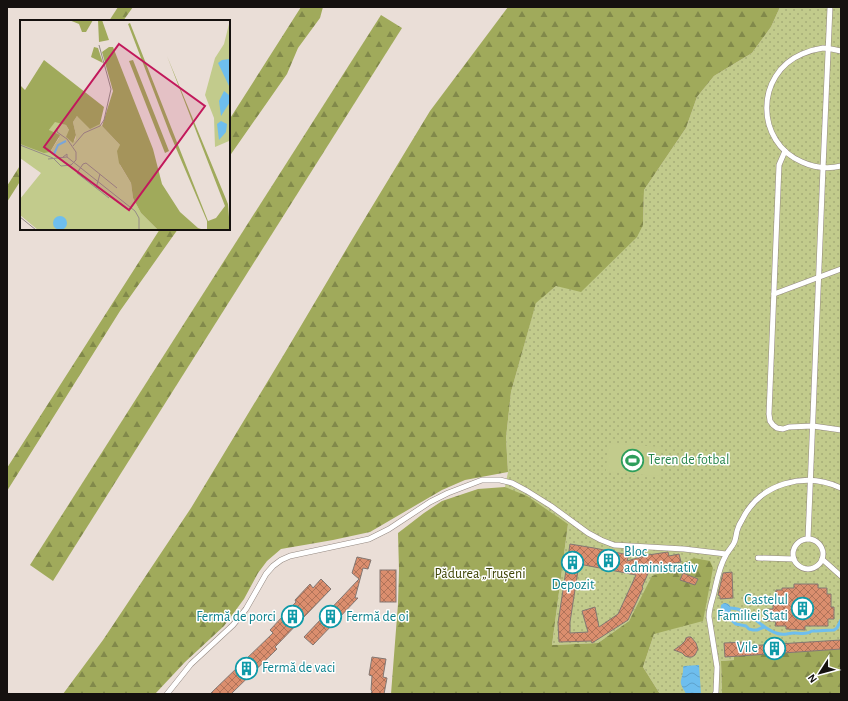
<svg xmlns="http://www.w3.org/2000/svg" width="848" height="701" font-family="'Alegreya Sans',sans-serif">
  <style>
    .grass { fill: url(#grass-dots) }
    .forest { fill: url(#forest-firs) }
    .garden { fill: #c2cb8c }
    .water { fill: url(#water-waves) }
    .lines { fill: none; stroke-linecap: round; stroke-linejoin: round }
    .stream { stroke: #6ebeee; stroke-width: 3 }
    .building { fill: url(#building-cross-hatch); stroke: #837772; fill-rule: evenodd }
    .lane-casing { stroke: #948982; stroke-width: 6 }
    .lane { stroke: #fff; stroke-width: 5 }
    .labels { text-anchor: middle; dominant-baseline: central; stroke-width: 3; stroke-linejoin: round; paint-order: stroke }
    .leisure-label { font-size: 14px; fill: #27864d; stroke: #fff; text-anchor: start }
    .culture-label { font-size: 14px; fill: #0d838f; stroke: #fff; text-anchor: start }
    .park-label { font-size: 14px; fill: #404607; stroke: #fff }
    .inset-river { fill: none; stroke: #6ebeee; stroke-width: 2 }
    .inset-road { fill: none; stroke: #958c87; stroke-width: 1 }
    .view { fill: #c2185b; fill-opacity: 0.15; stroke: #c2185b; stroke-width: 2 }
    .inset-edge { fill: none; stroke: #15110f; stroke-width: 2 }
  </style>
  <defs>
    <pattern id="grass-dots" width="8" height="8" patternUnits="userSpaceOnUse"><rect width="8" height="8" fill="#c2cb8c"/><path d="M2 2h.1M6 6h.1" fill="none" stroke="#a6ad78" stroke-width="1.8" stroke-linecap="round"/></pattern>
    <pattern id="forest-firs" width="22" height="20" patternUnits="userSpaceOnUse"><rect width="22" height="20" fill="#a0aa5b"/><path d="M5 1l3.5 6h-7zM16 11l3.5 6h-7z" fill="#81894a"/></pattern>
    <pattern id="water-waves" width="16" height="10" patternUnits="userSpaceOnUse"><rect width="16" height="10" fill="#6ebeee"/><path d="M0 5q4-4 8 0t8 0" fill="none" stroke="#5ea2cb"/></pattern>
    <pattern id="building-cross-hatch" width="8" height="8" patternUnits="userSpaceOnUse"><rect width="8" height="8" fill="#db8e6e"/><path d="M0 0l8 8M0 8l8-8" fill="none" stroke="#b07359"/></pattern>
  </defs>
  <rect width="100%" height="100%" fill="#eaded7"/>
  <!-- grass -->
  <path class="grass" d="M780 7H841V649L734 656 735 660 721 661 722 694H660L643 667 654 634 673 567 653 576 629 621 598 643 552 645 568 524 505 487 508 472 506 438 511 392 536 302 556 286 643 225 644 190 686 128 697 97 714 76 752 53 771 27Z"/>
  <!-- forest -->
  <g class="forest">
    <path d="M118 7H133L123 21H109Z"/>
    <path d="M301 7H323L320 18 298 48 287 74 229 157V120Z"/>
    <path d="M508 7H780L771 27 752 53 714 76 697 97 686 128 644 190 643 225 637 237 581 292 556 286 536 303 511 392 506 438 508 472 465 480 442 490 370 532 333 540 281 549 267 561 258 573 244 599 224 626 185 662 155 694H63L103 640 191 508 286 351 353 238 430 111Z"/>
    <path d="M381 15 402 28 53 581 30 565Z"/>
    <path d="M21 164V180L7 202V186Z"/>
    <path d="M160 229H178L120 311 7 491V468Z"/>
    <path d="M505 487 527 496 568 524 552 645 598 643 629 621 652 576 694 558 710 561 713 568 703 621 654 634 643 667 660 694H391L398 604 399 570 398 533 424 513 442 501 478 489Z"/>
    <path d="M841 649V694H722L721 661 734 660V656Z"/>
  </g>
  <!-- garden -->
  <path class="garden" d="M608 443 661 447 659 476 606 472Z"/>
  <!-- water -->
  <g class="water">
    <path d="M724 603C733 603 731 612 729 618 725 619 722 618 720 615L721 605Z"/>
    <path d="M699 665 701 694H686C685 691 682 688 681 684 680 679 684 674 683 667L684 666Z"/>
  </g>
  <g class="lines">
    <!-- stream -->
    <g class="stream">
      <path d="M731 608C751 609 758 627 776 633 783 636 788 633 794 633 798 633 803 634 807 633 809 633 810 632 812 631 820 631 827 630 834 630L837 628 841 620"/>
      <path d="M729 618 736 624 746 626 749 629 753 630H757L764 627"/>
    </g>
  </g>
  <!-- building -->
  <g class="building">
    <path d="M570 544 594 548 629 555 627 561 648 555 668 552 669 556 679 554 681 562 663 565 667 567 650 569 642 587 643 588 628 620 592 643 591 641 559 642 558 623ZM579 564 636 575 618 614 599 627 595 607 582 611 588 632 570 633V622Z"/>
    <path d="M357 557 371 560 368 569 363 568 355 598H358L313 645 304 637 359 579 352 573Z"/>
    <rect x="380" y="570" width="16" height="32"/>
    <path d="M732 572 733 598 720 599V596L718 595 723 573Z"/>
    <path d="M683 573 698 579 695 585 680 580Z"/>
    <path d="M321 579 331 589 275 647 277 649 231 694H210L273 633 270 630 296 602 295 600 310 584 313 588Z"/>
    <path d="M794 584H818V588H827V594H831V607H834V619H828V626H805V630L786 629V626H775L776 621H767V609H773V602H775L776 590H782V588H794Z"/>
    <path d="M688 637H691L696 643 698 649 695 655 692 657H688L685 656 682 653 674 650 681 645 685 641 686 638Z"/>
    <path d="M841 640V649L725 657 724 643 746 642 747 646Z"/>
    <path d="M372 657 386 659 383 677 387 678 384 694H371L372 691 371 690 372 676 369 675Z"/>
  </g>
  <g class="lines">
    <defs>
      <g id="lane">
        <path d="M841 51C835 50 829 48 823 48 816 49 809 51 802 54 755 74 755 142 802 162 815 168 828 169 841 166"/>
        <path d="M785 151 779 165 769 414 770 421 773 425 777 428 783 429 789 427 813 426 841 430"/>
        <path d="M774 294 841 269"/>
        <path d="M808 539 823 168 830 7"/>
        <circle cx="808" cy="554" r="15"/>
        <path d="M758 558 794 559"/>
        <path d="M822 559 841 576"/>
        <path d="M167 694 191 664 233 625 246 609 266 574 273 566 281 560 290 556 369 539 389 529 430 502 448 493 482 480H500L512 483 527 491 551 506 588 533 601 540 614 545 684 549 726 554"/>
        <path d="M715 694 716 692 717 667 709 617C709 608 712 601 714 593 717 580 719 567 726 555 728 551 732 547 734 543 736 539 736 535 737 531 738 527 740 523 742 520 760 483 805 471 841 488"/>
      </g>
    </defs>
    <!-- lane casing -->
    <use href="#lane" class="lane-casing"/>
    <!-- lane -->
    <use href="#lane" class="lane"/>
  </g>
  <!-- icons -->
  <defs>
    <symbol id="stadium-ring" viewBox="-11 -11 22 22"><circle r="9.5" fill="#fff" stroke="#2e9e5b" stroke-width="1.5"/><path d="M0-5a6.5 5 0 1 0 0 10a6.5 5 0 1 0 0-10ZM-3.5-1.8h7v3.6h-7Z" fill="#2e9e5b"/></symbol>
    <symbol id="building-ring" viewBox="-11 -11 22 22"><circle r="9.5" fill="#fff" stroke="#0f9aa8" stroke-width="1.5"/><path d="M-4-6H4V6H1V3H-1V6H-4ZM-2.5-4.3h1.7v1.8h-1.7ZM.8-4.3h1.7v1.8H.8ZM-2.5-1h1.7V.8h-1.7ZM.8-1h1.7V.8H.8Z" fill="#0f9aa8"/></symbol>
  </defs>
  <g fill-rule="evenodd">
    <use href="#stadium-ring" x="620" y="448" width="25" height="25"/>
    <use href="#building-ring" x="596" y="548" width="25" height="25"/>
    <use href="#building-ring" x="560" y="550" width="25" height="25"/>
    <use href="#building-ring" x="790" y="596" width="25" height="25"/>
    <use href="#building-ring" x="280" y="604" width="25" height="25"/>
    <use href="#building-ring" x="318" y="604" width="25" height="25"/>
    <use href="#building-ring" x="762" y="636" width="25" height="25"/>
    <use href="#building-ring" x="234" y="656" width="25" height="25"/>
  </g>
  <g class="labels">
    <!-- leisure labels -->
    <g class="leisure-label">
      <text x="648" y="460">Teren de fotbal</text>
    </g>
    <!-- culture labels -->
    <g class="culture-label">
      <text x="624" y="552">Bloc<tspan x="624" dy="16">administrativ</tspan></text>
      <text x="573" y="585" text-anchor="middle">Depozit</text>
      <text x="788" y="600" text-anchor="end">Castelul<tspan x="788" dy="16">Familiei Stati</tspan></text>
      <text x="276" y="617" text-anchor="end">Fermă de porci</text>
      <text x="346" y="617">Fermă de oi</text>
      <text x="758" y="648" text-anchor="end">Vile</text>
      <text x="262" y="668">Fermă de vaci</text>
    </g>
    <!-- park labels -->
    <g class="park-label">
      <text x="480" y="574">Pădurea „Trușeni</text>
    </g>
  </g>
  <!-- overview -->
  <g transform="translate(20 20)">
    <rect width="210" height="210" fill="#eaded7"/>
    <path d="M210 0 209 121 195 127 194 98 185 75 195 38 204 24ZM57 96 80 104 100 125V145L111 163 113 178 121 193 138 210H18L0 195V179L21 153 0 138V124L30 132 39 118 29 110 35 101 46 105 55 121 56 115 53 102Z" fill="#c2cb8c"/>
    <path d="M49 0H73L66 12H62L59 4ZM78 0H82L89 20 79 22ZM110 3 188 201 196 198 205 186 147 36 208 184 210 210H187V201L150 114 108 4ZM74 27 78 28 83 43 71 37ZM89 27H93L133 129 142 164 160 192 178 208 184 210H138L121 193 113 178 111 163 99 143 97 131 100 125 82 106 93 71 82 32ZM24 40 84 87 80 104 70 109 57 96 53 102 56 115 53 123 46 117 49 110 46 105 35 102 29 110 40 115 39 117 30 132 24 133 0 124V65L5 70ZM113 40 149 131 145 133 109 41Z" fill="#a0aa5b"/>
    <path d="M210 39 209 60 210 68 198 43 202 40ZM204 71 209 75 210 82 201 96 199 81ZM201 101 207 104 206 112 199 120 197 104ZM33 203a7 7 0 1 1 14 0a7 7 0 1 1-14 0Z" fill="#6ebeee"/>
    <path class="inset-river" d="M34 134 38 125 46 121"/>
    <path class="inset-road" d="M0 125 33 138 41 146 51 145 56 140V132L47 119 37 112V108M53 126 64 113 80 106 84 100 91 69 79 25M43 137 47 134V137L115 191 119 198V210M28 139 47 137M76 168 80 154M89 178 57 153 63 144 66 143 97 168M0 197 16 210"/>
    <path class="view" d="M99 24 185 86 109 190 24 127Z"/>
    <rect width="210" height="210" class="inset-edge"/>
  </g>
  <!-- border -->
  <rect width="848" height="701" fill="none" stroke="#15110f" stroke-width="16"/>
  <!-- north arrow -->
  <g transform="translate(820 673) rotate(234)" stroke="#ffffff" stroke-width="3" paint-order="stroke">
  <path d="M0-3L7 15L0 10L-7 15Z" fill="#15110f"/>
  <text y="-6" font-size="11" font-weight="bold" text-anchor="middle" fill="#15110f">N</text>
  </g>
</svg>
